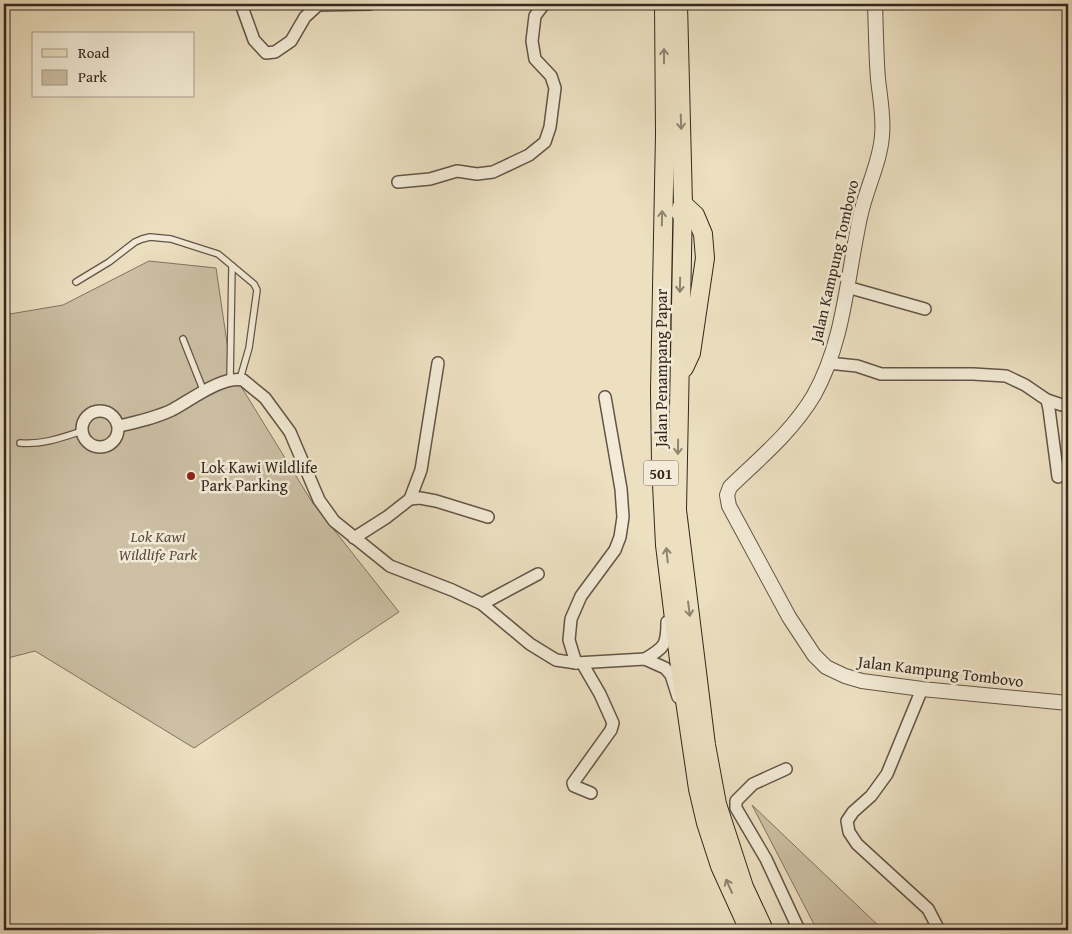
<svg xmlns="http://www.w3.org/2000/svg" width="1072" height="934" font-family="'Gentium Book Plus',serif">
  <style>
    .green { fill: #cdc0a5; stroke: #817362 }
    .lines { fill: none; stroke-linecap: round; stroke-linejoin: round }
    .service-casing { stroke: #635447; stroke-width: 8 }
    .minor-casing { stroke: #635447; stroke-width: 14 }
    .tertiary-casing { stroke: #635447; stroke-width: 16 }
    .primary-casing { stroke: #35261e; stroke-width: 20 }
    .service { stroke: #f3ebd7; stroke-width: 5.5 }
    .minor { stroke: #f3ebd7; stroke-width: 11 }
    .tertiary { stroke: #f3ebd7; stroke-width: 14 }
    .primary { stroke: #ece0c1; stroke-width: 18 }
    .oneway { stroke: #908370 }
    .poi-dot { fill: #8f2418; stroke: #f3ebd7; stroke-width: 2 }
    .labels { text-anchor: middle; dominant-baseline: central; stroke-width: 5; stroke-linejoin: round; paint-order: stroke }
    .shield { fill: #f3ebd7; stroke: #6e6156; stroke-width: 1 }
    .shield-label { font-size: 15px; font-weight: bold; fill: #35261e }
    .street-label { font-size: 16px; fill: #35261e; stroke: #f3ebd7 }
    .poi-label { font-size: 16px; fill: #35261e; stroke: #f3ebd7; text-anchor: start }
    .park-label { font-size: 16px; font-style: italic; fill: #5b4c40; stroke: #f3ebd7 }
  </style>
  <rect width="100%" height="100%" fill="#ece0c1"/>
  <filter id="stains"><feTurbulence type="fractalNoise" baseFrequency=".004" numOctaves="4"/><feColorMatrix values="0 0 0 0 .2 0 0 0 0 .09 0 0 0 0 .02 0 0 0 .5 -.17"/></filter>
  <radialGradient id="worn" r=".72"><stop offset=".6" stop-color="#630" stop-opacity="0"/><stop offset="1" stop-color="#630" stop-opacity=".3"/></radialGradient>
  <!-- green -->
  <g class="green">
    <path d="M149 261 216 268 231 370 312 502 399 612 194 748 35 651 4 659V315L63 305Z"/>
    <path d="M752 805 883 930H817Z"/>
  </g>
  <g class="lines">
    <defs>
      <g id="service">
        <path d="M76 282 109 262 135 242 142 239 150 237 171 239 218 254 254 284 257 290 249 348 240 379"/>
        <path d="M183 339 204 392"/>
        <path d="M230 381 232 266"/>
        <path d="M20 443C42 445 61 438 82 431"/>
      </g>
      <g id="minor">
        <path d="M241 4 254 40 266 53 275 52 291 41 305 17 318 5 370 4"/>
        <path d="M398 182 430 179 457 171 477 174 493 172 529 155 545 142 550 127 555 88 551 76 535 59 532 41 535 16 544 4"/>
        <path d="M847 287 925 309"/>
        <path d="M828 363 857 366 881 374H973L1006 376 1025 385 1047 400 1062 405H1068"/>
        <path d="M1047 400 1049 409 1058 477"/>
        <circle cx="100" cy="429" r="18"/>
        <path d="M119 426C137 422 155 418 172 410 191 400 221 376 243 380L265 398 290 432 319 500 334 521 390 566 452 590 482 604 530 644 556 660 576 663 645 659 665 668 671 675 678 697"/>
        <path d="M410 499 421 470 438 363"/>
        <path d="M354 538 387 517 410 499 420 498 436 501 488 517"/>
        <path d="M482 604 538 574"/>
        <path d="M645 659C665 647 667 645 667 622"/>
        <path d="M576 663 569 640 571 619 581 596 615 550 620 537 623 517 621 489 605 397"/>
        <path d="M582 663 600 694 613 723 611 730 573 783 574 786 591 793"/>
        <path d="M922 689 887 774 871 796 853 812 847 821 849 832 857 844 928 909 939 930"/>
        <path d="M786 769 753 784 736 801V808L766 859 799 930"/>
      </g>
      <path id="tertiary" d="M875 4C876 29 876 54 878 79 880 98 884 117 882 136 880 162 867 187 861 213 847 274 845 340 814 395 792 432 760 458 730 487L727 495 729 506 789 617 814 655 826 667 845 676 862 681 922 689 1068 703"/>
      <g id="primary">
        <path d="M664 4 665 134 660 390 661 464 665 545 679 660 698 789 706 823 720 866 749 930"/>
        <path d="M678 4 683 204 677 510 706 745 717 804 744 887 764 930"/>
        <path d="M680 212 683 204 695 215 703 234 705 258 691 353 684 368"/>
      </g>
    </defs>
    <!-- service casing -->
    <use href="#service" class="service-casing"/>
    <!-- minor casing -->
    <use href="#minor" class="minor-casing"/>
    <!-- tertiary casing -->
    <use href="#tertiary" class="tertiary-casing"/>
    <!-- primary casing -->
    <use href="#primary" class="primary-casing"/>
    <!-- service -->
    <use href="#service" class="service"/>
    <!-- minor -->
    <use href="#minor" class="minor"/>
    <!-- tertiary -->
    <use href="#tertiary" class="tertiary"/>
    <!-- primary -->
    <use href="#primary" class="primary"/>
  </g>
  <!-- one-way arrows -->
  <defs><path id="oneway-shaft" d="M-6 0H5M1.5-3L5.5 0L1.5 3" fill="none" stroke-width="1.6" stroke-linecap="round" stroke-linejoin="round" transform="scale(1.25)"/></defs>
  <g class="oneway">
    <use href="#oneway-shaft" transform="translate(664 56) rotate(-90)"/>
    <use href="#oneway-shaft" transform="translate(681 122) rotate(88)"/>
    <use href="#oneway-shaft" transform="translate(662 218) rotate(-89)"/>
    <use href="#oneway-shaft" transform="translate(680 285) rotate(91)"/>
    <use href="#oneway-shaft" transform="translate(678 447) rotate(91)"/>
    <use href="#oneway-shaft" transform="translate(667 555) rotate(-96)"/>
    <use href="#oneway-shaft" transform="translate(689 609) rotate(83)"/>
    <use href="#oneway-shaft" transform="translate(729 886) rotate(-114)"/>
  </g>
  <!-- markers -->
  <circle class="poi-dot" cx="191" cy="476" r="5"/>
  <g class="labels">
    <!-- shield labels -->
    <rect class="shield" x="643.5" y="460.5" width="35" height="25" rx="4"/>
    <g class="shield-label">
      <text x="661" y="473">501</text>
    </g>
    <!-- street labels -->
    <g class="street-label">
      <text transform="translate(834 261) rotate(-77)">Jalan Kampung Tombovo</text>
      <text transform="translate(661 368) rotate(-90)">Jalan Penampang Papar</text>
      <text transform="translate(941 671) rotate(7)">Jalan Kampung Tombovo</text>
    </g>
    <!-- poi labels -->
    <g class="poi-label">
      <text x="201" y="467">Lok Kawi Wildlife<tspan x="201" dy="18">Park Parking</tspan></text>
    </g>
    <!-- park labels -->
    <g class="park-label">
      <text x="158" y="536">Lok Kawi<tspan x="158" dy="18">Wildlife Park</tspan></text>
    </g>
  </g>
  <!-- margin -->
  <rect width="1072" height="934" fill="none" stroke="#ece0c1" stroke-width="20"/>
  <rect x="5" y="5" width="1062" height="924" fill="none" stroke="#35261e" stroke-width="2.5"/>
  <rect x="10" y="10" width="1052" height="914" fill="none" stroke="#35261e"/>
  <!-- legend -->
  <rect x="32" y="32" width="162" height="65" fill="#f3ebd7" stroke="#a79c8d"/>
  <rect x="42" y="49" width="25" height="8" fill="#ece0c1" stroke="#a79c8d"/>
  <text x="78" y="58" font-size="15" fill="#35261e">Road</text>
  <rect x="42" y="70" width="25" height="15" fill="#cdc0a5" stroke="#a79c8d"/>
  <text x="78" y="82" font-size="15" fill="#35261e">Park</text>
  <rect width="100%" height="100%" filter="url(#stains)"/>
  <rect width="100%" height="100%" fill="url(#worn)"/>
</svg>
